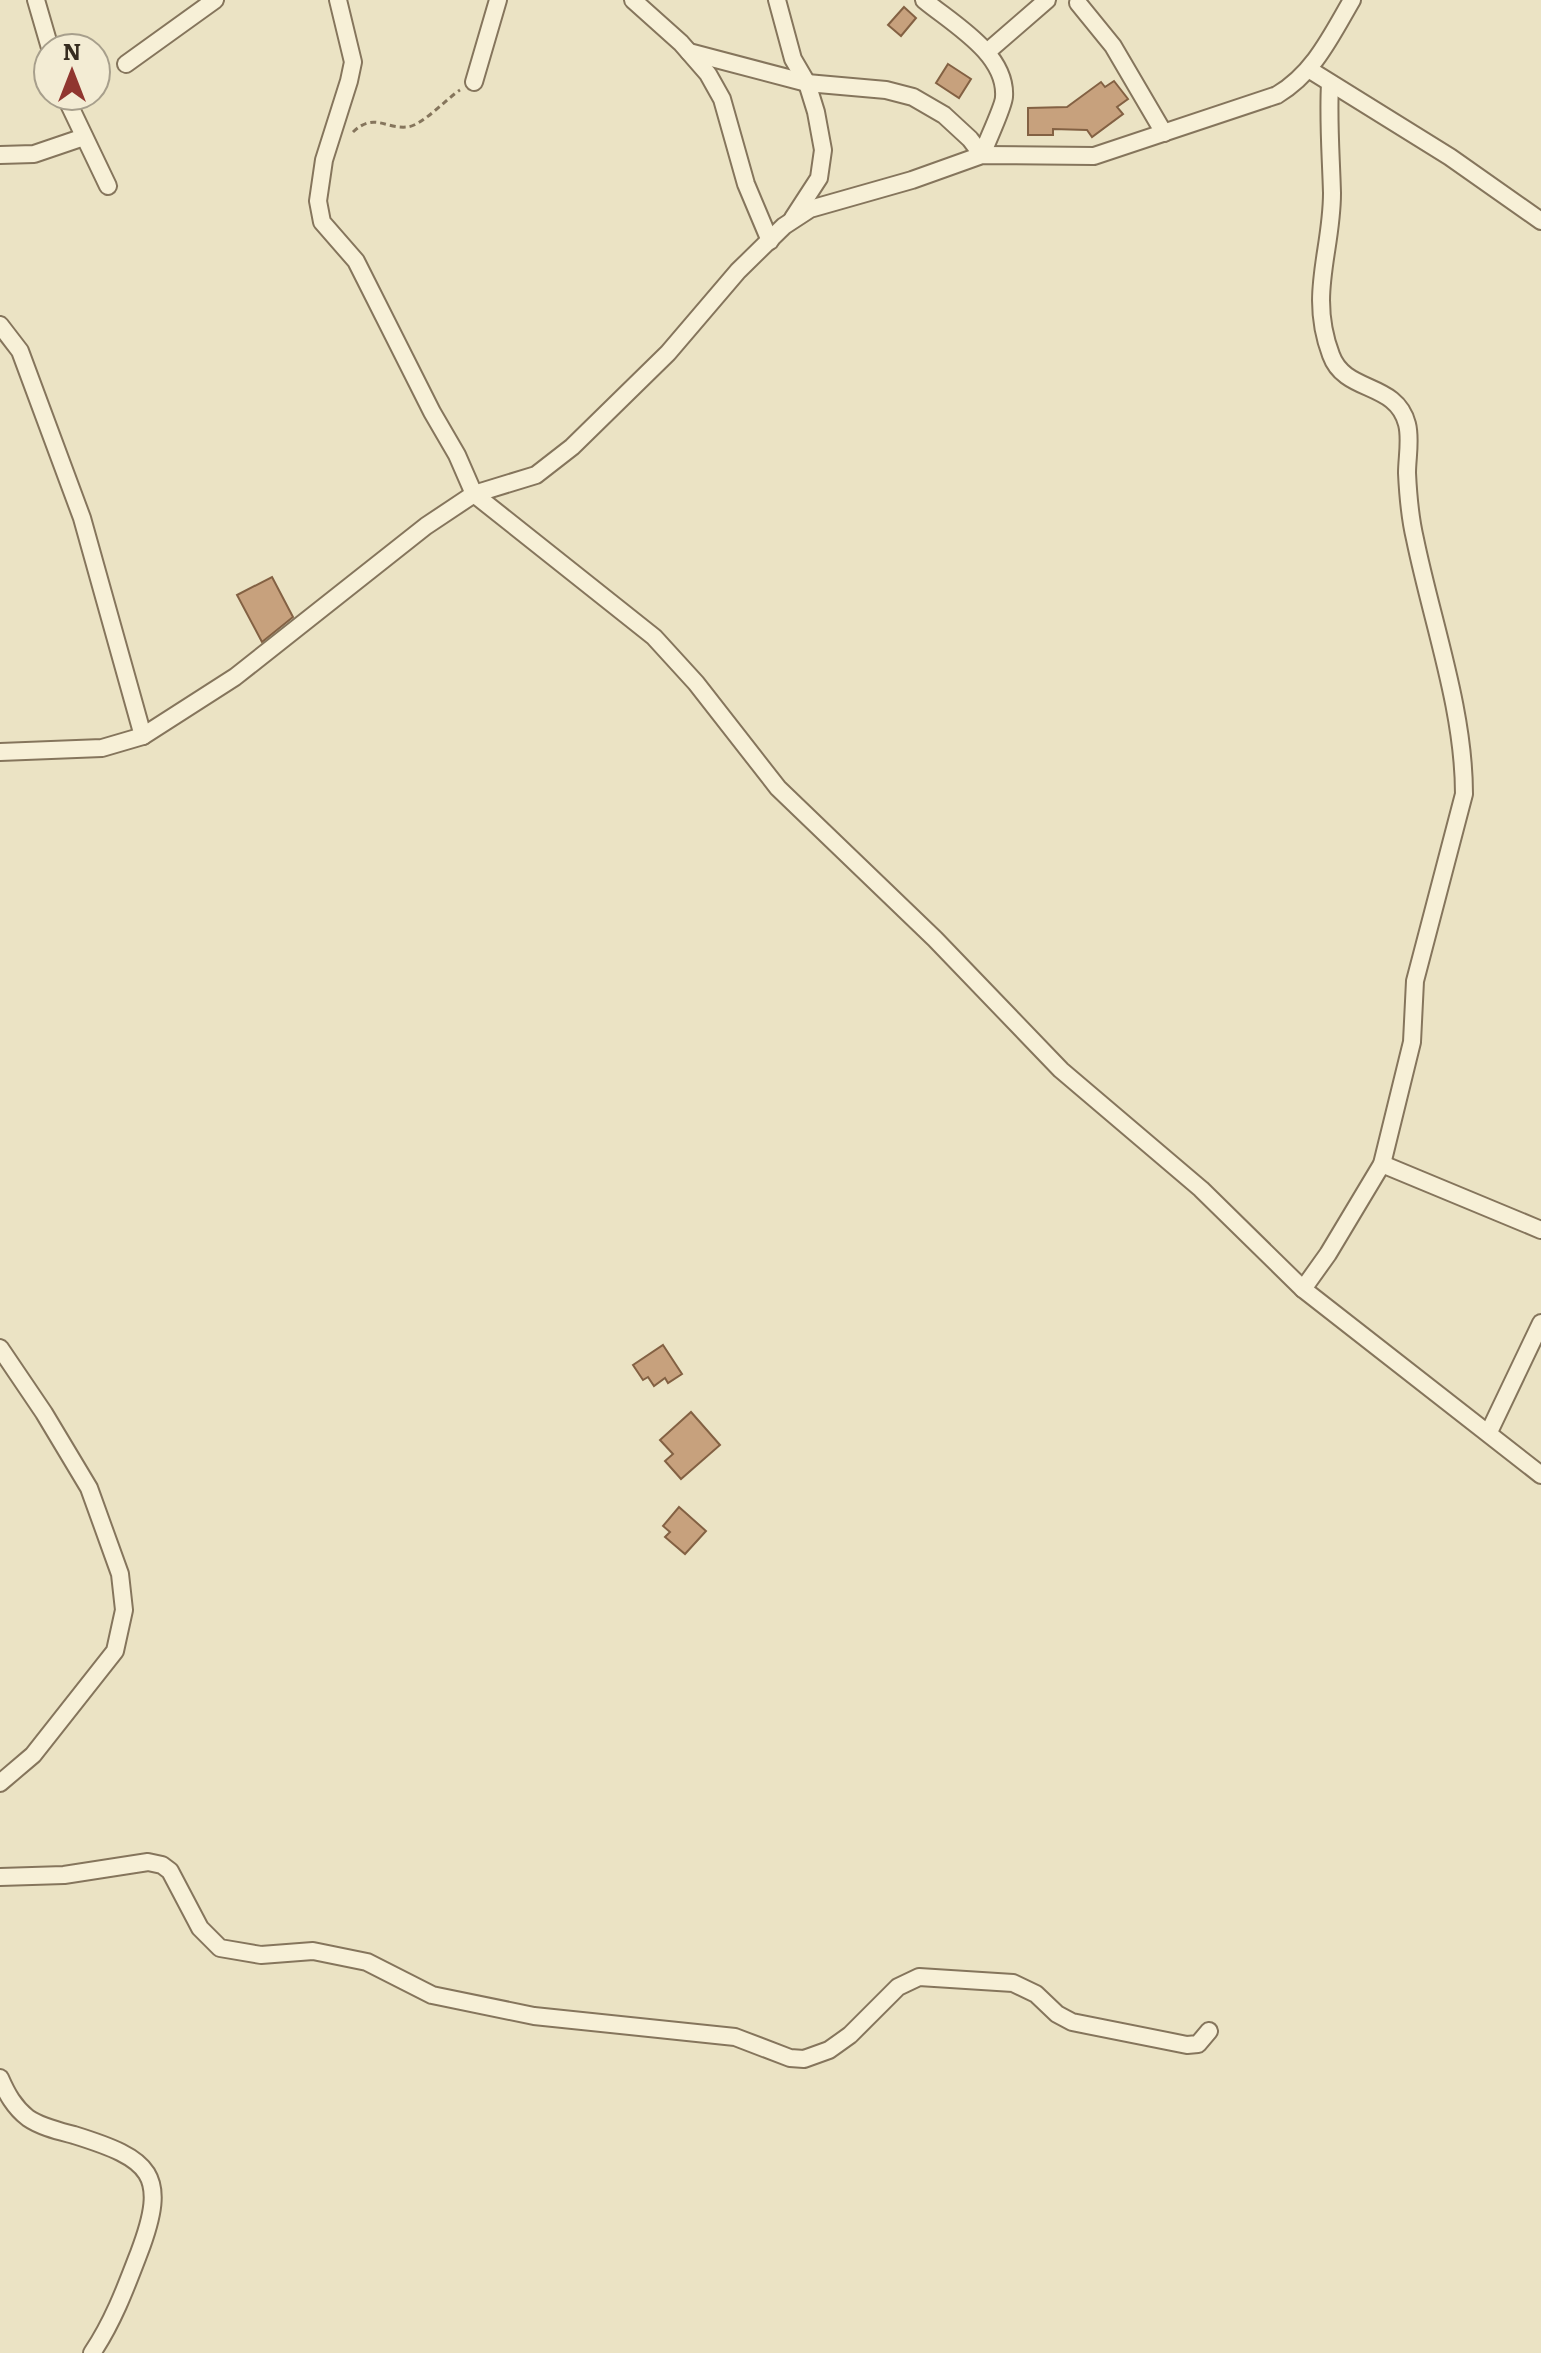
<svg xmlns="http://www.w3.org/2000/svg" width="1541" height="2353" font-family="Literata,serif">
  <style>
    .building { fill: #c7a17d; stroke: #836143; stroke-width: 2 }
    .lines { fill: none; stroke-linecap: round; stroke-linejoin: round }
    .minor-casing { stroke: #85755c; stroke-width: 20 }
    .path { stroke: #85755c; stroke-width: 3; stroke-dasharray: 6 4; stroke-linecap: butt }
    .minor { stroke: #f7f0d7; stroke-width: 16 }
  </style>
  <rect width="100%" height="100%" fill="#ebe3c4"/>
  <!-- building -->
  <g class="building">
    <path d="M904 7 916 18 901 36 888 25Z"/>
    <path d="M948 64 971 79 959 98 936 83Z"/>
    <path d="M1114 81 1128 99 1117 107 1123 114 1092 137 1087 130 1053 129V135H1028V108L1067 107 1101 82 1105 87Z"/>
    <path d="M272 577 293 617 262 642 237 595Z"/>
    <path d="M663 1345 682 1374 668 1383 665 1378 654 1386 648 1377 643 1380 633 1365Z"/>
    <path d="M691 1412 720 1445 681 1479 665 1461 673 1454 660 1440Z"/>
    <path d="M679 1507 706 1531 685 1554 665 1537 670 1532 663 1526Z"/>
  </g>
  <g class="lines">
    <defs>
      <g id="minor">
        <path d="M36 0 50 48"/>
        <path d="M338 0 353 62 349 81 324 160 318 201 322 222 356 261 432 412 457 455 474 494 654 637 696 683 778 788 935 939 1061 1070 1201 1189 1303 1289 1541 1475"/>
        <path d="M633 0 681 43 708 74 722 99 746 184 770 241"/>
        <path d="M777 0 793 59 807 83 816 112 823 150 819 178 793 218"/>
        <path d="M924 0C953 24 1007 54 1004 97 1004 106 986 143 982 155"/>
        <path d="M1078 3 1113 46 1164 133"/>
        <path d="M689 52 807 83 886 90 913 97 944 115 970 139 982 155"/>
        <path d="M987 52 1047 0"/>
        <path d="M126 64 215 0"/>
        <path d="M1310 70 1450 157 1541 221"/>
        <path d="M474 82 498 0"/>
        <path d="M65 96 108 186"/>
        <path d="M0 155 34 154 84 137"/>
        <path d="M0 325 20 351 82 518 143 736"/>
        <path d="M0 752 102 748 143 736 235 677 426 526 474 494 536 475 572 447 668 353 738 271 784 226 810 209 912 180 982 155 1094 156 1277 95C1314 73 1331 36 1352 0"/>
        <path d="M1382 1164 1541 1230"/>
        <path d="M1303 1289 1328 1254 1382 1164 1412 1042 1415 981 1464 794C1464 709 1432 622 1415 539 1410 518 1408 494 1407 473 1407 458 1411 439 1407 424 1396 381 1345 394 1331 355 1308 294 1332 252 1332 193 1331 156 1328 121 1330 84"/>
        <path d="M0 1348 44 1413 89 1488 120 1574 124 1610 115 1651 33 1755 0 1783"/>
        <path d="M1489 1432 1541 1323"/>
        <path d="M0 1877 64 1875 148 1862 162 1865 170 1871 200 1928 220 1948 261 1955 313 1951 367 1962 432 1995 534 2016 735 2037 790 2058 804 2059 829 2050 850 2035 898 1987 919 1977 1013 1983 1036 1994 1057 2014 1072 2022 1187 2045 1198 2044 1209 2031"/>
        <path d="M0 2078C7 2094 14 2107 28 2118 41 2127 59 2131 74 2135 151 2159 169 2174 139 2253 126 2287 113 2322 92 2353"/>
      </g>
    </defs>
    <!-- minor casing -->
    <use href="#minor" class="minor-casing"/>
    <!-- path -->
    <path class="path" d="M353 132C374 112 385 129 407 127 422 126 446 99 460 90"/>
    <!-- minor -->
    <use href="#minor" class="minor"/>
  </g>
  <!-- north arrow -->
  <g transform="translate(72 72)"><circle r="38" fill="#f3ecd4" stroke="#a79f8c" stroke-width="2"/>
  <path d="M0-6L14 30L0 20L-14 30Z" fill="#90362f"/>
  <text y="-12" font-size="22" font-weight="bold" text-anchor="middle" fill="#362c1f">N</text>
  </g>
</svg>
